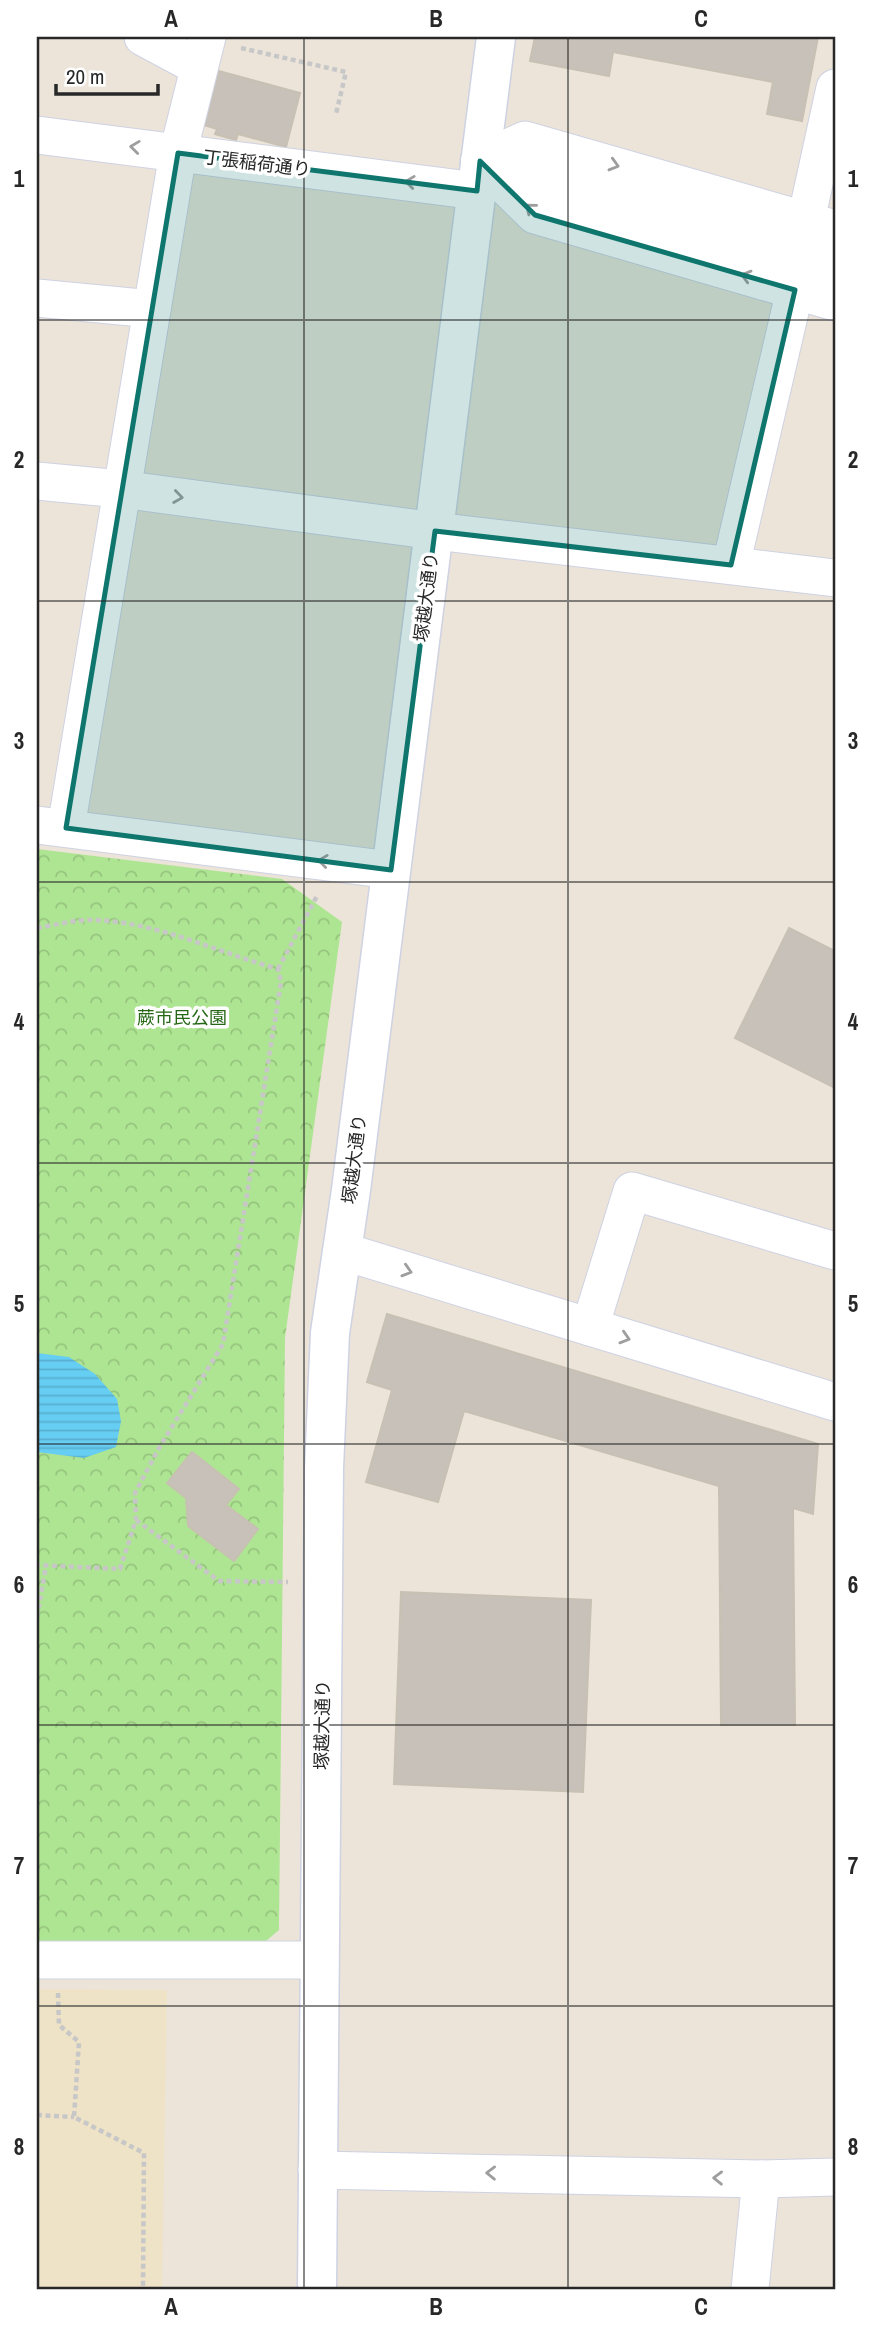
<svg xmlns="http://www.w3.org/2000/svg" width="872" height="2326" font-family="'Archivo Narrow','Noto Sans JP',sans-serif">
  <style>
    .education { fill: #eee2c7 }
    .park { fill: url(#park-crowns) }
    .water { fill: url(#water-rules) }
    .building { fill: #c7c1b9; stroke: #c7c0b3; stroke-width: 2 }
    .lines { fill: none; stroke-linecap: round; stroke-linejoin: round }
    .street-casing { stroke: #ced2e2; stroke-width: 39 }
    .secondary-casing { stroke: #ced2e2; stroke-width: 41 }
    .path { stroke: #c7c7c7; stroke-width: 4.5; stroke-dasharray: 5 3.5; stroke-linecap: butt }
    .street { stroke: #fff; stroke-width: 37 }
    .secondary { stroke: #fff; stroke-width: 38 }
    .oneway { stroke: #9e9e9e }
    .marked { fill: #0f766e; fill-opacity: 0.2; stroke: #0f766e; stroke-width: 5; stroke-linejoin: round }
    .grid { fill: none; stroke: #282828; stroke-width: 2; stroke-opacity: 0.55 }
    .labels { text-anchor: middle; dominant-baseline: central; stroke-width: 7; stroke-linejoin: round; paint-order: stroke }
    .street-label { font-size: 18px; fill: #282828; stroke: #fff }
    .park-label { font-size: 18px; fill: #266716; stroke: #fff }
    .neatline { fill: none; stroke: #282828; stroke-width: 2.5 }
    .grid-label { font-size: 23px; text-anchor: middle; font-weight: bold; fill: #282828 }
  </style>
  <defs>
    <pattern id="park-crowns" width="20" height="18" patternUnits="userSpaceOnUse" patternTransform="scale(1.75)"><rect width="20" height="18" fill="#aee592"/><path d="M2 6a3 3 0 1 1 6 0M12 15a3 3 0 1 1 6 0" fill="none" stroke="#96c47e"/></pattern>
    <pattern id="water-rules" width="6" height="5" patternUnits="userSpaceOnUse" patternTransform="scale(1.75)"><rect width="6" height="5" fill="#66cdf3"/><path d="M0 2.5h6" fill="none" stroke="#58b0d0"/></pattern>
  </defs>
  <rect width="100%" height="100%" fill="#ece4d9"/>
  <!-- education -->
  <path class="education" d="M37 1989 167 1990 162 2289H37Z"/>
  <!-- park -->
  <path class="park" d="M37 849 282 879 342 922 285 1338 279 1930 259 1947 37 1942Z"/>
  <!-- water -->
  <path class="water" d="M37 1353 69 1357 95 1374 117 1399 121 1421 116 1447 84 1458 37 1452Z"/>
  <!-- building -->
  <g class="building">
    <path d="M535 37H818L802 121 767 114 773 82 613 52 609 76 530 61Z"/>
    <path d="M215 70 300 93 286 147 238 134 236 140 215 134 217 129 201 124Z"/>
    <path d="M789 928 835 951V1088L735 1038Z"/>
    <path d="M387 1314 818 1444 813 1514 793 1508 795 1725H721L719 1486 464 1411 438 1502 366 1482 392 1390 367 1382Z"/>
    <path d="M192 1452 239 1489 226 1505 258 1529 234 1561 188 1526 186 1498 167 1483Z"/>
    <path d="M401 1592 591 1600 583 1792 394 1784Z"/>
  </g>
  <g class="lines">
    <defs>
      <g id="street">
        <path d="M143 37 199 67"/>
        <path d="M37 135 477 191"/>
        <path d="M806 220 835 88"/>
        <path d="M835 229 525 140 480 161 535 215 835 302"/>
        <path d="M37 298 152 309"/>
        <path d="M37 481 121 489 435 531 835 578"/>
        <path d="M731 565 795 290"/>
        <path d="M37 825 391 870"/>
        <path d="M66 828 178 153 207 37"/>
        <path d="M342 1251 835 1402"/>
        <path d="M590 1327 632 1191 835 1251"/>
        <path d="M37 1960H318"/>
        <path d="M317 2170 761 2179 835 2177"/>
        <path d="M750 2289 761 2179"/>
      </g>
      <g id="secondary">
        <path d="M480 161 835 264"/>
        <path d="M317 2289 324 1468 330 1333 351 1190 496 37"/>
      </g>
    </defs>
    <!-- street casing -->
    <use href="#street" class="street-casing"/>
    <!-- secondary casing -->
    <use href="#secondary" class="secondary-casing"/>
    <!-- path -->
    <g class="path">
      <path d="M241 48 346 72 336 114"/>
      <path d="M37 928C55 925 77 919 96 920 159 923 217 952 278 969L281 982 223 1344 159 1448 135 1493 136 1520 120 1569 37 1565"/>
      <path d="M278 969 317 896"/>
      <path d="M136 1520 219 1581 288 1582"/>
      <path d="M37 1617 46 1566"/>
      <path d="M58 1993 59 2025 79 2042 74 2117 144 2153 143 2289"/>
      <path d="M37 2115 74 2117"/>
    </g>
    <!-- street -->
    <use href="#street" class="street"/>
    <!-- secondary -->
    <use href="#secondary" class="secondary"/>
  </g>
  <!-- one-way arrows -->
  <defs><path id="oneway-chevron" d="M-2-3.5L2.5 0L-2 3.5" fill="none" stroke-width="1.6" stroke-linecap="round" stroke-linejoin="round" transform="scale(1.75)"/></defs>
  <g class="oneway">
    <use href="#oneway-chevron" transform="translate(135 147) rotate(-173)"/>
    <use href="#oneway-chevron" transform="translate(614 165) rotate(16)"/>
    <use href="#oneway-chevron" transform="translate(410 182) rotate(-173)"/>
    <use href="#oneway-chevron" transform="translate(530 208) rotate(-141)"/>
    <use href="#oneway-chevron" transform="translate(746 276) rotate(-164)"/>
    <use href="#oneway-chevron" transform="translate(178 497) rotate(8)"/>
    <use href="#oneway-chevron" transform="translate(323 861) rotate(-173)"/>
    <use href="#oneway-chevron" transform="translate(407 1271) rotate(17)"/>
    <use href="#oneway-chevron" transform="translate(625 1338) rotate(17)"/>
    <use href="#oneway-chevron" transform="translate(491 2173) rotate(-179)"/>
    <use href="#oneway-chevron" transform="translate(718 2178) rotate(-179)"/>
  </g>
  <!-- marked area -->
  <path class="marked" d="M178 153 477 191 480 161 535 215 795 290 731 565 435 531 391 870 66 828Z"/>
  <!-- grid -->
  <path class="grid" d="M304 37V2289M568 37V2289M37 320H835M37 601H835M37 882H835M37 1163H835M37 1444H835M37 1725H835M37 2006H835"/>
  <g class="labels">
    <!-- street labels -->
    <g class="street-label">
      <text transform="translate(257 163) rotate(7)">丁張稲荷通り</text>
      <text transform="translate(426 597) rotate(-83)">塚越大通り</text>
      <text transform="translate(354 1159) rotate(-83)">塚越大通り</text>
      <text transform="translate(322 1725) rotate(-89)">塚越大通り</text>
    </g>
    <!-- park labels -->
    <g class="park-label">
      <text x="182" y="1017">蕨市民公園</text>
    </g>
  </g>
  <!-- border -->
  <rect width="872" height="2326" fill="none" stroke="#ffffff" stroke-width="77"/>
  <!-- scale -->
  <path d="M56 84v10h102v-10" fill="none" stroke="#282828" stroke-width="3.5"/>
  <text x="66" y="84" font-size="21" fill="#282828" stroke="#ffffff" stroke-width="5" paint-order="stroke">20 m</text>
  <rect x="38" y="38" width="796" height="2250" class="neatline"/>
  <g class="grid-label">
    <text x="171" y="27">A</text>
    <text x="436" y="27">B</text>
    <text x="701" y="27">C</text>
    <text x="19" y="187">1</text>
    <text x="853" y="187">1</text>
    <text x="19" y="468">2</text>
    <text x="853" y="468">2</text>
    <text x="19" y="749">3</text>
    <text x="853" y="749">3</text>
    <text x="19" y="1030">4</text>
    <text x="853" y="1030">4</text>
    <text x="19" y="1312">5</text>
    <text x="853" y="1312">5</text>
    <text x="19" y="1593">6</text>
    <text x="853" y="1593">6</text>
    <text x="19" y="1874">7</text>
    <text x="853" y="1874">7</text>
    <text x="19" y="2155">8</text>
    <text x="853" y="2155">8</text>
    <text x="171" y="2315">A</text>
    <text x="436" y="2315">B</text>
    <text x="701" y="2315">C</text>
  </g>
</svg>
